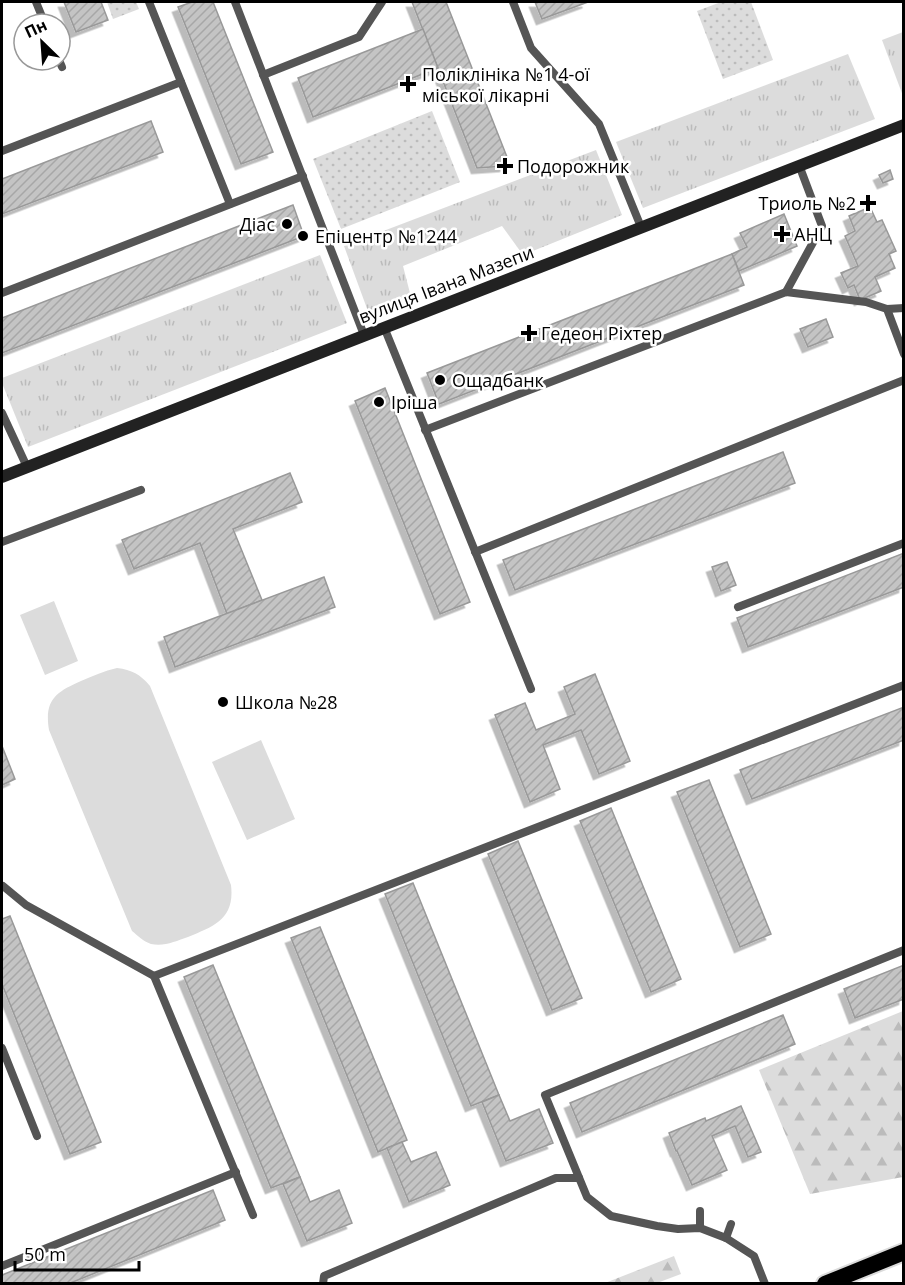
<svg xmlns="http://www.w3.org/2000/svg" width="905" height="1285" font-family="'Open Sans',sans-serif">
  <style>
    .grass { fill: url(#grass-tufts) }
    .forest { fill: url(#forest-firs) }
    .park { fill: url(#park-dots) }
    .pitch { fill: #dcdcdc }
    .building { fill: url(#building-hatch); stroke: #999; stroke-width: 1.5; filter: url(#shadow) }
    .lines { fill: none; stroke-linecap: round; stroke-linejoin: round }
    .trunk-casing { stroke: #dbdbdb; stroke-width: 20 }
    .service { stroke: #555; stroke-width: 8 }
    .secondary { stroke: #222; stroke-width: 12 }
    .trunk { stroke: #000; stroke-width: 16 }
    .poi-dot { fill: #000; stroke: #fff; stroke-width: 2 }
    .labels { text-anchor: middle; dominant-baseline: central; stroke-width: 5; stroke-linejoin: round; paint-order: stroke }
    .poi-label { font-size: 18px; fill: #000; stroke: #fff; text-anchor: start }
    .street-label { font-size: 18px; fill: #000; stroke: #fff }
  </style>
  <defs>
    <pattern id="grass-tufts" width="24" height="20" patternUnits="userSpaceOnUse" patternTransform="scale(1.5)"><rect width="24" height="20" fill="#dcdcdc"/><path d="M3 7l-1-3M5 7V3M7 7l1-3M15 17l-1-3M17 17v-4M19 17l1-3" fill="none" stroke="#bbb"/></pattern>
    <pattern id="forest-firs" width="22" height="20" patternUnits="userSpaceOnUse" patternTransform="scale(1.5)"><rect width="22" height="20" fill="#dcdcdc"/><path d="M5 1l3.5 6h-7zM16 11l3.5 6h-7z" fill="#bbb"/></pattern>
    <pattern id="park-dots" width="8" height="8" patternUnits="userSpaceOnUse" patternTransform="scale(1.5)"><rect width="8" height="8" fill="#dcdcdc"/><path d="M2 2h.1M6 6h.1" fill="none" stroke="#bbb" stroke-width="1.8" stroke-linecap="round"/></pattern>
    <pattern id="building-hatch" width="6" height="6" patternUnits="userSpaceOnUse" patternTransform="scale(1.5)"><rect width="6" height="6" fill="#c4c4c4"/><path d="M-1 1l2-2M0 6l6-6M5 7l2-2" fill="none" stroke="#a7a7a7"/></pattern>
    <filter id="shadow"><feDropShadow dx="-5.5" dy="5.5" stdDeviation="0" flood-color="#0004"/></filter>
  </defs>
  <rect width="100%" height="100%" fill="#fff"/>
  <!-- grass -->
  <g class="grass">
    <path d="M903 32V96L882 40Z"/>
    <path d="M848 54 875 119 643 208 616 142Z"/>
    <path d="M596 150 622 215 523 255 502 226 403 266 411 297 369 314 344 246Z"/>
    <path d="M320 255 347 323 28 447 2 383V378Z"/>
  </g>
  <!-- forest -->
  <g class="forest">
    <path d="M903 1011V1177L810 1194 759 1070Z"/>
    <path d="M674 1256 681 1274 657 1283H605Z"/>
  </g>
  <!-- park -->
  <g class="park">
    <path d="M107 2H136L139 9 113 19Z"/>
    <path d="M721 2H751L773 60 723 79 697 11Z"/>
    <path d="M432 111 460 182 341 229 313 159Z"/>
  </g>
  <!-- pitch -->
  <g class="pitch">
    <path d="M54 601 78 661 45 675 20 615Z"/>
    <path d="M117 668C132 670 140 674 150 686L231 885C235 919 214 926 188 937 176 941 164 947 151 944 143 941 138 936 132 931L49 730C44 700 56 692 81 681 93 676 104 671 117 668Z"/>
    <path d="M261 740 295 819 247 840 212 762Z"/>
  </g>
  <!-- building -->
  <g class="building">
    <path d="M64 2H101L108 20 76 32Z"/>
    <path d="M192 2H213L273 152 241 164 178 7Z"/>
    <path d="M412 2H446L507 157 505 166 477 168Z"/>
    <path d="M535 2H588L542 19Z"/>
    <path d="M423 29 438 68 313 117 298 78Z"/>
    <path d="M151 121 163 152 2 214V179Z"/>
    <path d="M890 170 893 179 883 183 879 175Z"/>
    <path d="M293 205 304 236 2 353V318Z"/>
    <path d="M870 207 877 222 882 220 896 251 889 254 895 268 875 277 881 291 860 300 854 285 848 288 841 273 858 266 845 236 855 231 849 216Z"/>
    <path d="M784 214 797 246 739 271 732 254 747 247 740 233Z"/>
    <path d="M732 254 744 285 439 404 427 373Z"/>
    <path d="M826 319 833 337 808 347 800 329Z"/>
    <path d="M385 388 470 602 440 614 355 401Z"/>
    <path d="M783 452 795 483 515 590 503 560Z"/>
    <path d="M290 473 302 502 233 529 262 600 227 614 200 543 134 569 122 540Z"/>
    <path d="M904 553V587L748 647 737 618Z"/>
    <path d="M727 562 736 585 721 591 712 567Z"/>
    <path d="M324 577 335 607 175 667 164 637Z"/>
    <path d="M595 674 630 761 599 774 581 730 543 745 560 789 530 802 495 715 525 703 536 730 575 714 564 687Z"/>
    <path d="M904 707V740L752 799 740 770Z"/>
    <path d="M2 746 15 779 2 785Z"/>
    <path d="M709 780 771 934 740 947 677 792Z"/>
    <path d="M611 808 681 979 651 992 580 821Z"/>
    <path d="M518 841 582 998 552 1010 488 854Z"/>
    <path d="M413 883 499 1095 471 1106 385 894Z"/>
    <path d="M10 916 101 1142 70 1154 2 984V919Z"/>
    <path d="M320 927 407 1140 378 1152 291 938Z"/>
    <path d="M213 965 300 1177 271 1188 184 977Z"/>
    <path d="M904 965V999L855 1018 844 989Z"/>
    <path d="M783 1015 795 1044 582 1132 570 1103Z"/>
    <path d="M499 1095 510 1121 539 1109 553 1143 506 1161 482 1102Z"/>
    <path d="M741 1106 761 1152 748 1157 735 1126 712 1136 727 1170 692 1185 677 1151H676L669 1133 705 1118 706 1121Z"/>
    <path d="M402 1142 411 1162 436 1152 450 1185 409 1202 387 1148Z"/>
    <path d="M300 1177 310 1202 339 1190 352 1223 307 1241 283 1184Z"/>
    <path d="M213 1190 225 1220 68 1284H2V1275Z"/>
  </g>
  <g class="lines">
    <defs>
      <path id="trunk" d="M825 1284 904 1252"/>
    </defs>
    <!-- trunk casing -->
    <use href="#trunk" class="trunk-casing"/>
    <!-- service -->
    <g class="service">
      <path d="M36 2 45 24"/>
      <path d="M150 2H149L230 204"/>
      <path d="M235 2 364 335"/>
      <path d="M513 2 531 48 599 124 641 227"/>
      <path d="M59 60 62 67"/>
      <path d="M263 75 359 37 382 2"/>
      <path d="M2 151 181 82"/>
      <path d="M786 292 822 226 799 165"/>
      <path d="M2 293 303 176"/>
      <path d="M887 309 904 308"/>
      <path d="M384 327 531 689"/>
      <path d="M2 413 27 467"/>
      <path d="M425 430 786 292 866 302 887 309 904 354"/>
      <path d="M2 542 141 490"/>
      <path d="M475 552 904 380"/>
      <path d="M738 607 904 543"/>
      <path d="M2 887 3 886 26 905 154 976 904 685"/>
      <path d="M154 976 253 1215"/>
      <path d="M2 1048 37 1136"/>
      <path d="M700 1211V1228"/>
      <path d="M726 1238 731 1224"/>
      <path d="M2 1266 236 1172"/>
      <path d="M323 1284 324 1276 556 1178H579"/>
      <path d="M765 1284 754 1256 726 1238 700 1228 678 1229 657 1226 611 1216 587 1197 545 1095 904 950"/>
    </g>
    <!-- secondary -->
    <path class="secondary" d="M2 477 904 125"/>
    <!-- trunk -->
    <use href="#trunk" class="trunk"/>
  </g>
  <!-- markers -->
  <g class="poi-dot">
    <path d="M405 75h6v6h6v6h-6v6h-6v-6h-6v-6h6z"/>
    <path d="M502 157h6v6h6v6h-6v6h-6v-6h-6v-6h6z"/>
    <path d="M865 194h6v6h6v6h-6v6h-6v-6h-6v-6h6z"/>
    <circle cx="287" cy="224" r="6"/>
    <path d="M779 225h6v6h6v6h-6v6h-6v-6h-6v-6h6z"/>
    <circle cx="303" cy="236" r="6"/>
    <path d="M526 324h6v6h6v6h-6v6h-6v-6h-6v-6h6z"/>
    <circle cx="440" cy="380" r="6"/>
    <circle cx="379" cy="402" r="6"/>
    <circle cx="223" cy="702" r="6"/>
  </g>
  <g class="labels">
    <!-- poi labels -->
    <g class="poi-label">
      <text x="422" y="74">Поліклініка №1 4-ої<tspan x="422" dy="21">міської лікарні</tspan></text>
      <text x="517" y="166">Подорожник</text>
      <text x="856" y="203" text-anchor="end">Триоль №2</text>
      <text x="275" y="224" text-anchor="end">Діас</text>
      <text x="794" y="234">АНЦ</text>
      <text x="315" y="236">Епіцентр №1244</text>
      <text x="541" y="333">Гедеон Ріхтер</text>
      <text x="452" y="380">Ощадбанк</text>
      <text x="391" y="402">Іріша</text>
      <text x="235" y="702">Школа №28</text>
    </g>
    <!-- street labels -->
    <g class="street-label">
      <text transform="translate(446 284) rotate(-21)">вулиця Івана Мазепи</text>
    </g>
  </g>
  <!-- border -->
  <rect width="905" height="1285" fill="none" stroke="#000000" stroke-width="6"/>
  <!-- north arrow -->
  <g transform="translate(42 42) rotate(335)"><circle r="28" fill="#ffffff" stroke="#999999" stroke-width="1.5"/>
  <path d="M0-4.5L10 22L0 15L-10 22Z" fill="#000000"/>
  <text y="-9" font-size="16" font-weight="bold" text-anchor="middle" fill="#000000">Пн</text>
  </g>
  <!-- scale -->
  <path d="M15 1261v9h124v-9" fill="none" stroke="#000000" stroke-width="3"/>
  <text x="24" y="1261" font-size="18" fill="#000000" stroke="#ffffff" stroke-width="4.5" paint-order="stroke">50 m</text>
</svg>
